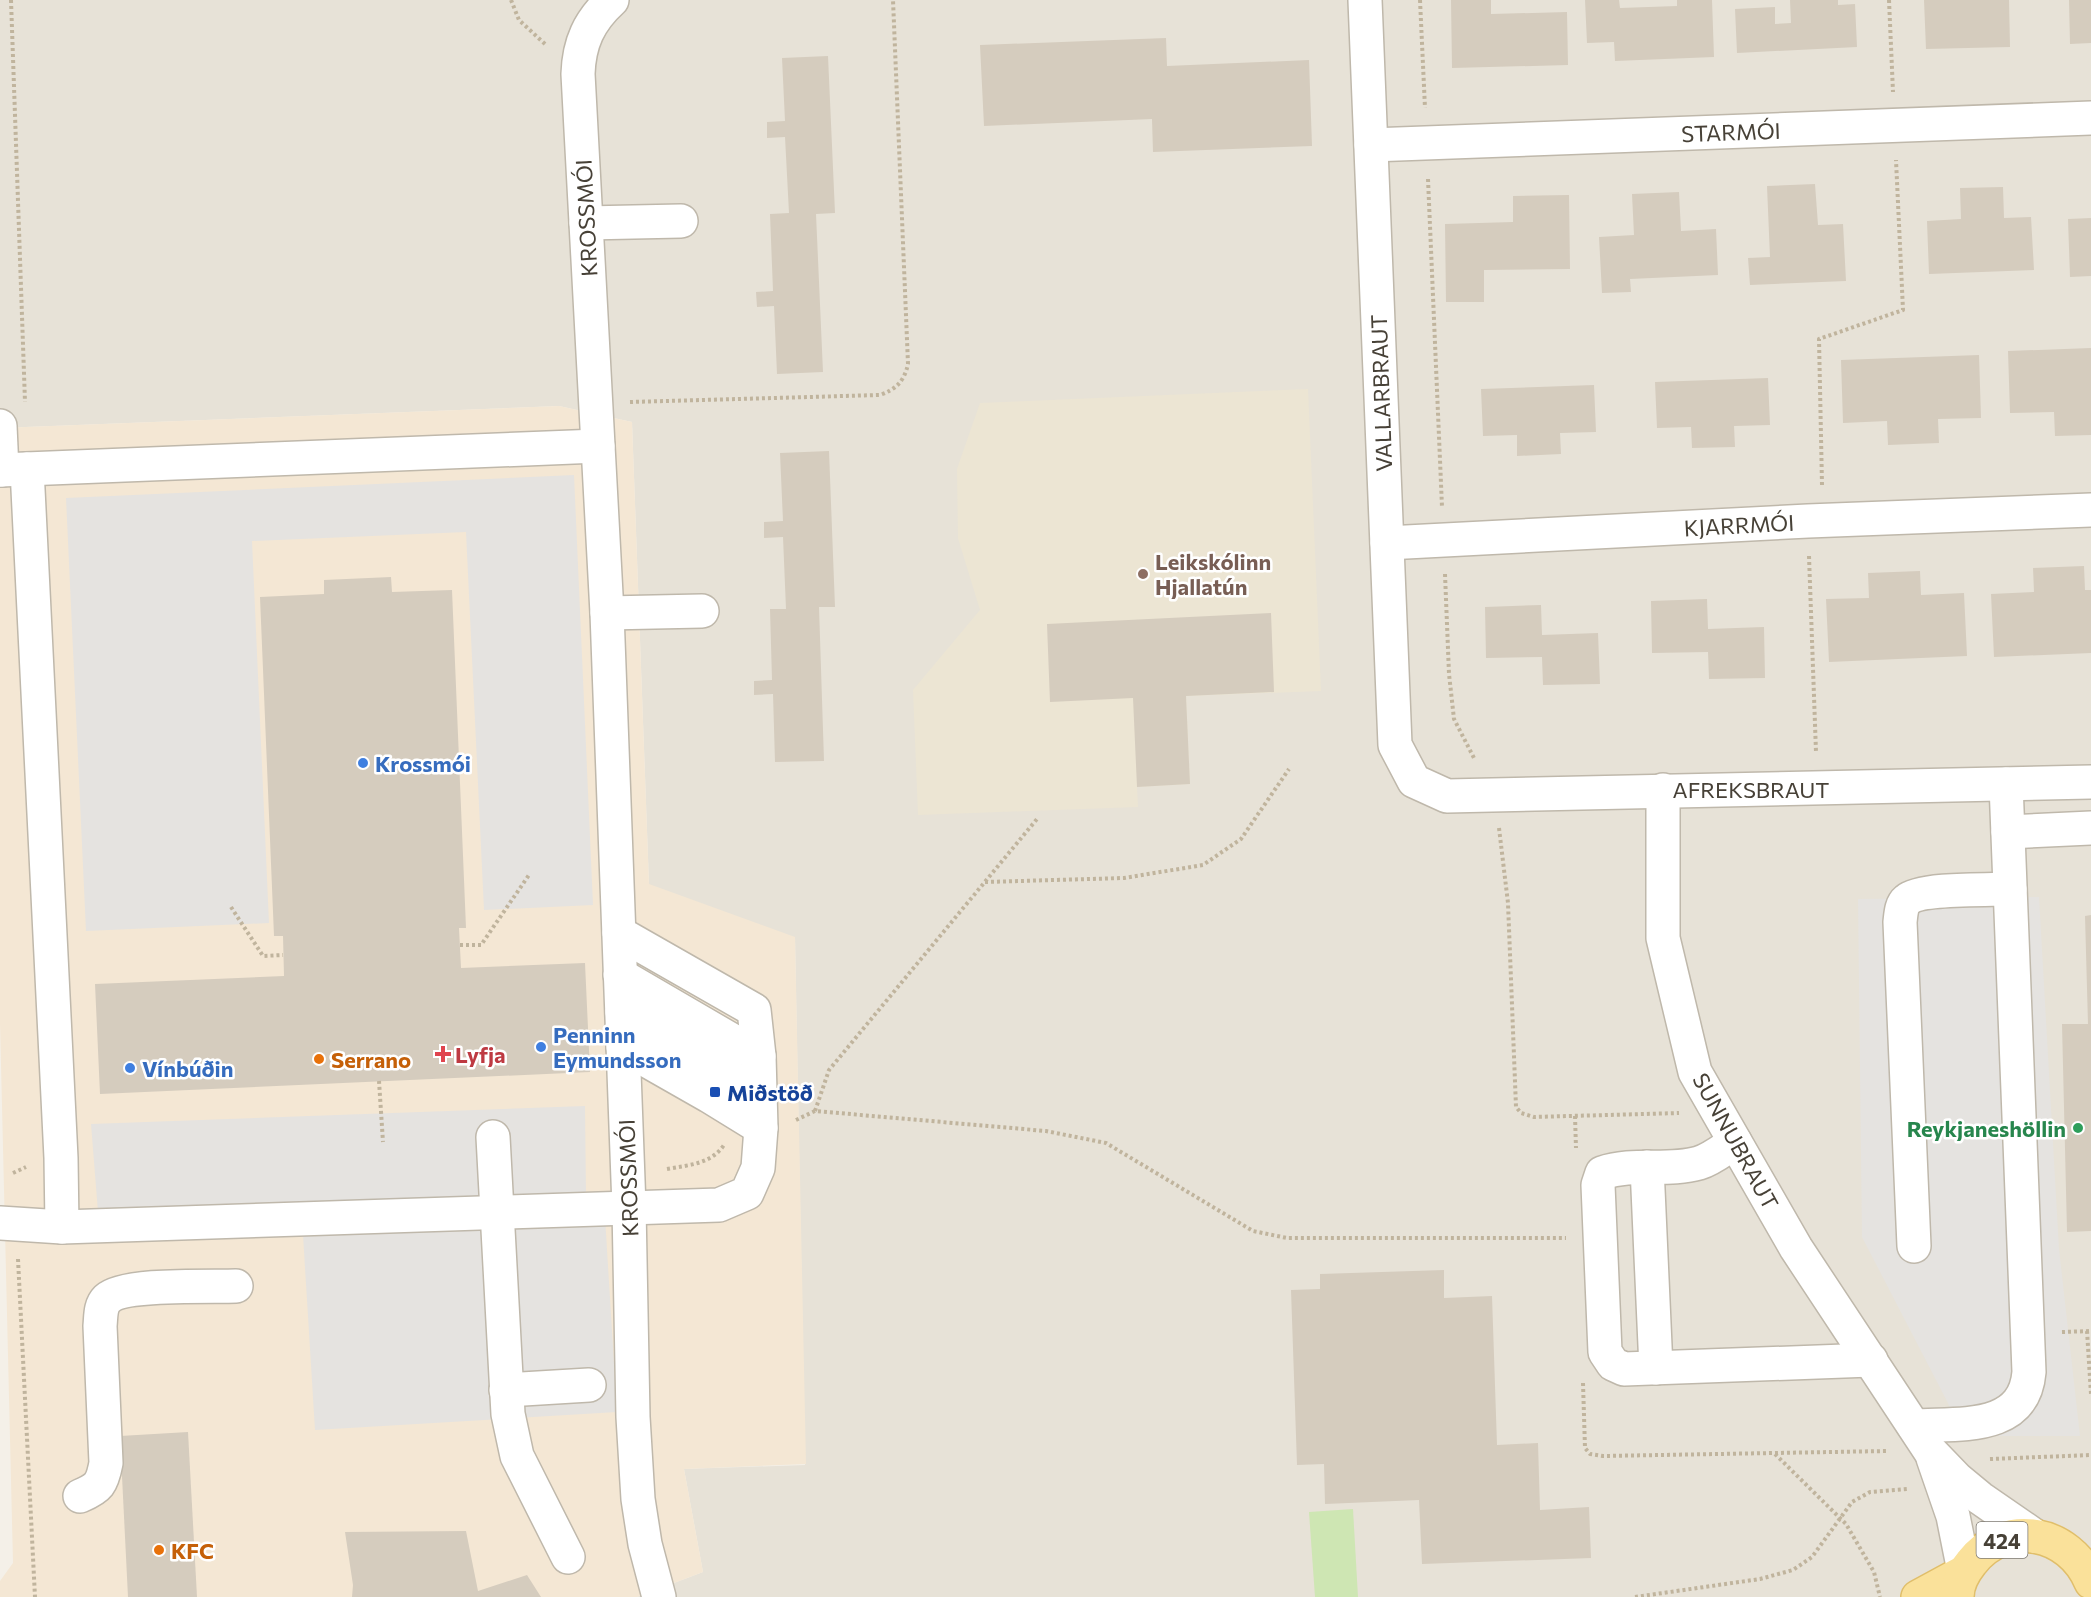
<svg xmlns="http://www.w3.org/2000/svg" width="2091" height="1597" font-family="Commissioner,sans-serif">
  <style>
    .residential { fill: #e7e2d7 }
    .commercial { fill: #f4e7d4 }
    .education { fill: #ece5d3 }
    .green { fill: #cee6b3 }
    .parking { fill: #e5e3e0 }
    .building { fill: #d5ccbe }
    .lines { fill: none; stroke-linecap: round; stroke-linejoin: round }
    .minor-casing { stroke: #bfb8ab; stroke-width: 36 }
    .major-casing { stroke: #e0be6a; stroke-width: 36 }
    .path { stroke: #c0b49d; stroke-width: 4; stroke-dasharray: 3 3; stroke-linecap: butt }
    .minor { stroke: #fff; stroke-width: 33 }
    .major { stroke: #fae19a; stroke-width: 33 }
    .education-dot { fill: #8d6e63; stroke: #fff; stroke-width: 2 }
    .shop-dot { fill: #3f7fe0; stroke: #fff; stroke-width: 2 }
    .health-dot { fill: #e0444e; stroke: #fff; stroke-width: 2 }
    .food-dot { fill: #e8710a; stroke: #fff; stroke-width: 2 }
    .transit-dot { fill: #1a4fb4; stroke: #fff; stroke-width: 2 }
    .leisure-dot { fill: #2e9e5b; stroke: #fff; stroke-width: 2 }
    .labels { text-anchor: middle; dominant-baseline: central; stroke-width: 5; stroke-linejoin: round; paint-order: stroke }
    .shield { fill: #fff; stroke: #7e7a73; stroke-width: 1.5 }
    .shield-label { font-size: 21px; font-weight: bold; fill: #474137 }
    .street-label { font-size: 22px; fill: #474137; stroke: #fff }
    .education-label { font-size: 22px; font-weight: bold; fill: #785e54; stroke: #fff; text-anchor: start }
    .shop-label { font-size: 22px; font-weight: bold; fill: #366cbe; stroke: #fff; text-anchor: start }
    .health-label { font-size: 22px; font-weight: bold; fill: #be3a42; stroke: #fff; text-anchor: start }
    .food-label { font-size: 22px; font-weight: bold; fill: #c56008; stroke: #fff; text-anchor: start }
    .transit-label { font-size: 22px; font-weight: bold; fill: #164399; stroke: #fff; text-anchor: start }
    .leisure-label { font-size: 22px; font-weight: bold; fill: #27864d; stroke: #fff; text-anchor: end }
  </style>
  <rect width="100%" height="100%" fill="#f4f0e8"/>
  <!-- residential -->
  <path class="residential" d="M0 0H2091V1597H637L703 1572 684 1469 805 1465 795 938 649 885 632 422 559 406 0 428Z"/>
  <!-- commercial -->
  <path class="commercial" d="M559 406 632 422 649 884 795 937 806 1464 684 1469 703 1572 637 1597H0V1581L13 1563 0 1023V428Z"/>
  <!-- education -->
  <path class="education" d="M1308 389 1321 691 1186 696 1190 784 1137 787 1138 807 918 815 913 690 980 610 958 538 957 469 980 403Z"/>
  <!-- green -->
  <path class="green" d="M1353 1509 1358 1597H1315L1309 1512Z"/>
  <!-- parking -->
  <g class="parking">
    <path d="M574 475 593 905 484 910 466 532 252 541 269 923 86 931 66 498Z"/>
    <path d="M2039 897 2059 1249 2080 1436H1965L1862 1237 1858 899Z"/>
    <path d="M585 1106 586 1195 98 1212 91 1124Z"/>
    <path d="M605 1217 617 1412 315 1430 303 1235Z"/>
  </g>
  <!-- building -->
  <g class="building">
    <path d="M1451 0H1491V14L1567 12 1568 65 1452 68Z"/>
    <path d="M1585 0H1619L1620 8 1677 6V0H1712L1714 57 1615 61 1614 42 1587 43Z"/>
    <path d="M1790 0H1838V5L1855 4 1857 47 1737 53 1735 9 1775 7V24L1791 23Z"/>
    <path d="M1924 0H2009L2010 47 1926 49Z"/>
    <path d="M2069 0H2091V43L2070 44Z"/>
    <path d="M1166 38 1167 66 1309 60 1312 146 1153 152 1152 119 984 126 980 45Z"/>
    <path d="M828 56 835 213 816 214 823 372 777 374 774 306 757 307 756 292 773 291 770 214 789 213 785 137 767 138V122L785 121 782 58Z"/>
    <path d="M1815 184 1818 225 1843 224 1846 281 1750 285 1748 258 1770 257 1767 186Z"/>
    <path d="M2003 187 2004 218 2031 217 2034 270 1929 274 1927 221 1961 219 1960 188Z"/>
    <path d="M1679 192 1681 231 1716 229 1718 275 1630 279 1631 292 1602 293 1599 237 1634 235 1632 194Z"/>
    <path d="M1569 195 1570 269 1484 270V302H1446L1445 224 1513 222V196Z"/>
    <path d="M2091 218V276L2070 277 2068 219Z"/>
    <path d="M2091 348V435L2055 436 2054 412 2010 413 2008 351Z"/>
    <path d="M1979 355 1981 418 1938 419 1939 443 1888 445 1887 421 1843 423 1841 360Z"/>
    <path d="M1768 378 1770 425 1734 426 1735 447 1692 448 1691 427 1657 428 1655 382Z"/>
    <path d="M1594 385 1596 432 1560 433 1561 454 1517 456V435L1483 436 1481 389Z"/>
    <path d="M829 451 835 607H819L824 761 775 762 773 694 754 695V681L772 680 770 609H786L783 537 764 538V522L783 521 780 453Z"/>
    <path d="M2084 566 2085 590H2091V653L1994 657 1991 594 2034 592 2033 568Z"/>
    <path d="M1920 571 1921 595 1964 593 1967 656 1829 662 1826 599 1869 598 1868 573Z"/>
    <path d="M391 577 392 592 452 590 466 928H459L461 968 585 963 590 1072 100 1094 95 984 284 976 283 936H274L260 597 324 594V580Z"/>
    <path d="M1707 599 1708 629 1764 627 1765 678 1709 679 1708 652 1652 653 1651 601Z"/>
    <path d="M1541 605 1542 635 1598 633 1600 684 1543 685 1542 657 1486 658 1485 607Z"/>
    <path d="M1271 613 1274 692 1186 696 1190 784 1137 787 1133 698 1050 702 1047 624Z"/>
    <path d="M2091 915V1231L2067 1232 2062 1024H2088L2085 916Z"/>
    <path d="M1444 1270V1298L1492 1296 1497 1445 1538 1443 1540 1510 1589 1507 1591 1558 1422 1564 1419 1500 1325 1504 1324 1464 1297 1465 1291 1290 1320 1289V1274Z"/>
    <path d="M188 1432 197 1597H128L120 1436Z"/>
    <path d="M466 1531 478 1591 527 1575 541 1597H352L353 1585 345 1532Z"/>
  </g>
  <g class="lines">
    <defs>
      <g id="minor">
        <path d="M612 0C589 21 579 43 578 74L607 613 629 1207 633 1417 638 1499 645 1544 659 1597"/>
        <path d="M1365 0 1395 745 1414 781 1447 796 2091 782"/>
        <path d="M1371 145 2091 118"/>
        <path d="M586 223 681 221"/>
        <path d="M0 426 2 470"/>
        <path d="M27 469 61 1158 62 1227"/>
        <path d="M0 470 598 446"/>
        <path d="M1387 543 1808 521 2091 510"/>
        <path d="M607 613 702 611"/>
        <path d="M1663 790V938L1695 1072 1796 1248 1930 1451 1957 1479 1980 1498 2035 1536"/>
        <path d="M2008 832 2091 828"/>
        <path d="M620 975 759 1056"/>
        <path d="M622 1012 761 1095"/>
        <path d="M623 1047 709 1096 761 1128"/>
        <path d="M493 1137 508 1414 517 1456 568 1557"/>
        <path d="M1735 1142C1724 1149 1712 1159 1699 1163 1668 1172 1633 1162 1602 1173L1598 1185 1605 1352 1613 1364 1624 1369 1871 1360"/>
        <path d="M1647 1167 1656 1368"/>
        <path d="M0 1223 62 1227 719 1205 747 1193 758 1168 761 1128 759 1056 754 1010 619 933"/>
        <path d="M1914 1246 1900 922C1901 914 1901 905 1907 900 1920 888 1990 890 2010 889"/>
        <path d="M506 1390 589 1385"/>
        <path d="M1914 1426C1959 1423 2024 1432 2029 1372L2006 784"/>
        <path d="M1933 1458 1953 1516 1964 1571"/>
        <path d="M80 1496C99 1488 102 1484 106 1463L100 1326C101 1316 100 1306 107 1299 123 1283 211 1287 236 1286"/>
      </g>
      <g id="major">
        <path d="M1918 1597 1964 1572"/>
        <path d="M1957 1597C1957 1584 1963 1573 1971 1563 2005 1518 2070 1531 2091 1582"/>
      </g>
    </defs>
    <!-- minor casing -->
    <use href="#minor" class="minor-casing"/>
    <!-- major casing -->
    <use href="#major" class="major-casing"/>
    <!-- path -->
    <g class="path">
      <path d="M11 0 25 402"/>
      <path d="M511 0 519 20 546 45"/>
      <path d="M1420 0 1425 108"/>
      <path d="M1889 0 1893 92"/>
      <path d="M1428 179 1442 507"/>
      <path d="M630 402 880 395C896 389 904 382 908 364L893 0"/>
      <path d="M1822 485 1819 339 1903 310 1896 160"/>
      <path d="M1809 556 1816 752"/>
      <path d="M1445 574 1449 674 1454 719 1475 760"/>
      <path d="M1499 828 1508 903 1516 1107 1521 1113 1534 1117 1679 1113"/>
      <path d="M985 882 1124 878 1203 865 1241 839 1289 769"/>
      <path d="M231 907 263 956 283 955"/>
      <path d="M460 945H481L529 875"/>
      <path d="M379 1081 383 1142"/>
      <path d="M815 1111 829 1070 1037 819"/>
      <path d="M1575 1116 1576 1148"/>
      <path d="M796 1120 815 1111 1046 1131 1106 1143 1253 1231 1287 1238H1566"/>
      <path d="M667 1169C689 1165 711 1164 724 1145"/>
      <path d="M13 1173 26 1167"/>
      <path d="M18 1259 35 1597"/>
      <path d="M2087 1331 2091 1394"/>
      <path d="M2062 1332 2091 1331"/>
      <path d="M1583 1383 1585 1448 1590 1454 1603 1456 1888 1451"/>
      <path d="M1775 1454 1846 1524 1874 1572 1880 1597"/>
      <path d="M1990 1459 2091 1455"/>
      <path d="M1635 1597 1760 1579 1793 1570 1812 1557 1852 1502 1870 1492 1908 1489"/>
    </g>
    <!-- minor -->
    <use href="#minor" class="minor"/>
    <!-- major -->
    <use href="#major" class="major"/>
  </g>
  <!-- markers -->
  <circle class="education-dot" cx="1143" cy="574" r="6"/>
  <g class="shop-dot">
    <circle cx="363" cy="763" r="6"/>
    <circle cx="541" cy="1047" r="6"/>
    <circle cx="130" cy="1068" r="6"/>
  </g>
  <path class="health-dot" d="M440 1045h6v6h6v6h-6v6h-6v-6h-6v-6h6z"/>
  <g class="food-dot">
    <circle cx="319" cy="1059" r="6"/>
    <circle cx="159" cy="1550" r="6"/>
  </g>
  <rect class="transit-dot" x="709" y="1086" width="12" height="12" rx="3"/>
  <circle class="leisure-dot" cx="2078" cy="1128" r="6"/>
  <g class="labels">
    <!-- shield labels -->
    <rect class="shield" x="1976.5" y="1522" width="51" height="36" rx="4.5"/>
    <g class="shield-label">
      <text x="2002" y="1540">424</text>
    </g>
    <!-- street labels -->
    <g class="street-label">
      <text transform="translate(1731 132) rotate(-2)">STARMÓI</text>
      <text transform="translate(586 218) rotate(-93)">KROSSMÓI</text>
      <text transform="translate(1381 393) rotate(-92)">VALLARBRAUT</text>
      <text transform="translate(1739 525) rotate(-3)">KJARRMÓI</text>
      <text x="1751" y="789">AFREKSBRAUT</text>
      <text transform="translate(1736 1141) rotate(61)">SUNNUBRAUT</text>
      <text transform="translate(628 1178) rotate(-92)">KROSSMÓI</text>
    </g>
    <!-- education labels -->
    <g class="education-label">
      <text x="1155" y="561">Leikskólinn<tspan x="1155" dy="25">Hjallatún</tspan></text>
    </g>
    <!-- shop labels -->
    <g class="shop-label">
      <text x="375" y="763">Krossmói</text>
      <text x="553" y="1034">Penninn<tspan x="553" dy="25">Eymundsson</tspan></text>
      <text x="142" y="1068">Vínbúðin</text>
    </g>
    <!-- health labels -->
    <g class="health-label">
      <text x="455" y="1054">Lyfja</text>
    </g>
    <!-- food labels -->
    <g class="food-label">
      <text x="331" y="1059">Serrano</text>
      <text x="171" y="1550">KFC</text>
    </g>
    <!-- transit labels -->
    <g class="transit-label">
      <text x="727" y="1092">Miðstöð</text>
    </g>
    <!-- leisure labels -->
    <g class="leisure-label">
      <text x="2066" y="1128">Reykjaneshöllin</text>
    </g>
  </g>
</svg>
